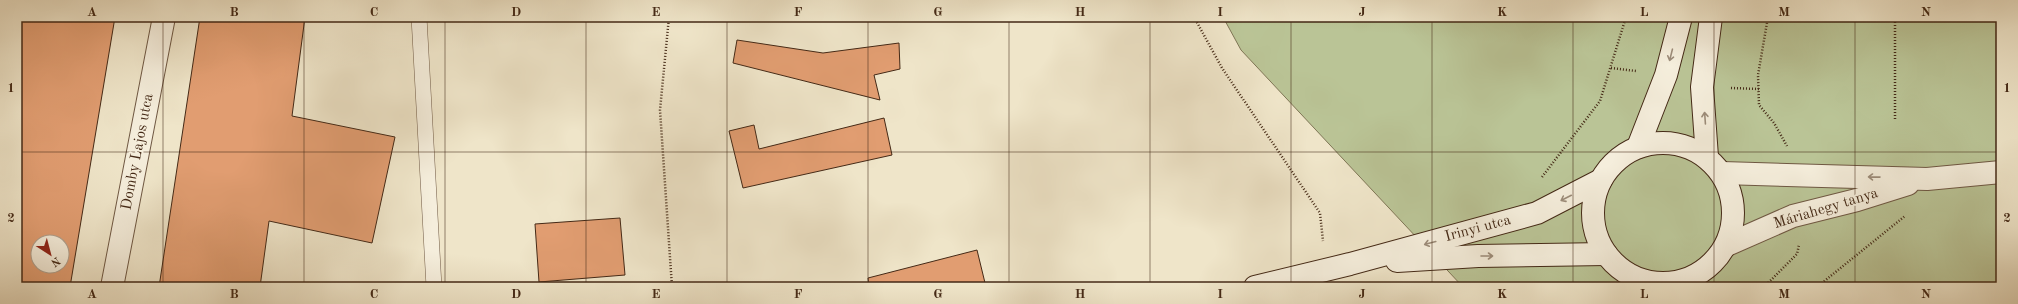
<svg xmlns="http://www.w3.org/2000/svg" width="2018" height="304" font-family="'Old Standard TT',serif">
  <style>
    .green { fill: #bac496; stroke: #7f7656 }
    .building { fill: #e19d71; stroke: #442916; fill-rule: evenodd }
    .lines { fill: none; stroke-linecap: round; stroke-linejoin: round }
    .lane-casing { stroke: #6f5843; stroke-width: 16 }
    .street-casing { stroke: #6f5843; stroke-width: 24 }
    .secondary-casing { stroke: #442916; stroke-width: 24 }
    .path { stroke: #442916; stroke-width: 2.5; stroke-dasharray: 1 2; stroke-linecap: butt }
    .lane { stroke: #f5eedc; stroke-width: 15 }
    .street { stroke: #f5eedc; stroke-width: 22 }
    .secondary { stroke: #f5eedc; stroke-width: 22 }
    .oneway { stroke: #9c8c79 }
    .grid { fill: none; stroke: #442916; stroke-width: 1; stroke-opacity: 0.55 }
    .labels { text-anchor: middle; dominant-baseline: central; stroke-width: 4; stroke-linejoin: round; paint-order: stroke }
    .street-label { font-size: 15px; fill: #442916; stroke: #f5eedc }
    .neatline { fill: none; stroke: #442916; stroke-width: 1.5 }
    .grid-label { font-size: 13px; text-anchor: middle; font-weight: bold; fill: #442916 }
  </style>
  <rect width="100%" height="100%" fill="#efe5c9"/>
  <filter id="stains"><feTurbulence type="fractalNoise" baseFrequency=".005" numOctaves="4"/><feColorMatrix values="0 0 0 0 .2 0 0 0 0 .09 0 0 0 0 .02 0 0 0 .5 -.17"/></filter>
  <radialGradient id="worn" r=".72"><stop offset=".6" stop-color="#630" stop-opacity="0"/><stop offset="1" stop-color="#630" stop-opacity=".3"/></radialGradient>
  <!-- green -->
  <path class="green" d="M1223 17H2001V287H1463L1241 50Z"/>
  <!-- building -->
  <g class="building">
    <path d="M17 17H115L70 287H17ZM38 242H62V266H38Z"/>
    <path d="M200 17H305L292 116 395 137 372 243 269 221 260 287H159Z"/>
    <path d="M737 40 823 53 899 43 900 69 874 75 880 100 733 63Z"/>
    <path d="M884 118 892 155 743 188 729 131 754 125 759 149Z"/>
    <path d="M620 218 625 275 539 282 535 224Z"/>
    <path d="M977 250 986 287H869L868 278Z"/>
  </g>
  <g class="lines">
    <defs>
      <path id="lane" d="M419 17 434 287"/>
      <g id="street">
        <path d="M1722 173 1927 179 2001 172"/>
        <path d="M1727 245 1793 216 1857 200 1908 184"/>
        <path d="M112 287 164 17"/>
      </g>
      <g id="secondary">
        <circle cx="1663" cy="213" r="70"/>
        <path d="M1638 147 1666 75 1681 17"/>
        <path d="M1707 157 1702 87 1711 17"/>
        <path d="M1397 261 1478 256 1606 254"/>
        <path d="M1255 287 1350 264 1537 213 1601 180"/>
      </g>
    </defs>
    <!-- lane casing -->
    <use href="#lane" class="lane-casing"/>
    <!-- street casing -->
    <use href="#street" class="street-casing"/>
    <!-- secondary casing -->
    <use href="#secondary" class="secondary-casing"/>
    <!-- path -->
    <g class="path">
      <path d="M669 17 660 110 672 287"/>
      <path d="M1194 17 1222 68 1320 213 1323 241"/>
      <path d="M1768 17 1758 75 1759 105 1774 123 1787 146"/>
      <path d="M1611 68 1636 71"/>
      <path d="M1731 88 1759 89"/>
      <path d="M1895 119V17"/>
      <path d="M1542 177 1600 101 1626 17"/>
      <path d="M1764 287 1797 254 1799 245"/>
      <path d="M1817 287 1905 216"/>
    </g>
    <!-- lane -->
    <use href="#lane" class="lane"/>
    <!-- street -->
    <use href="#street" class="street"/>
    <!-- secondary -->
    <use href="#secondary" class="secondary"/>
  </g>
  <!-- one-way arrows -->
  <defs><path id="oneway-shaft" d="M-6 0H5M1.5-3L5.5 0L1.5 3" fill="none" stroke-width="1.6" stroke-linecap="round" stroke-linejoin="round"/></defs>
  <g class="oneway">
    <use href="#oneway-shaft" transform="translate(1671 55) rotate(104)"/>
    <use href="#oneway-shaft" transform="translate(1705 118) rotate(-94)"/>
    <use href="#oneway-shaft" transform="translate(1874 177) rotate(-179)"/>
    <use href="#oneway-shaft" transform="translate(1566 198) rotate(153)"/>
    <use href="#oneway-shaft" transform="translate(1430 243) rotate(165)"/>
    <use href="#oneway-shaft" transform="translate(1487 256)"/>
  </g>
  <!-- grid -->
  <path class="grid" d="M163 17V287M304 17V287M445 17V287M586 17V287M727 17V287M868 17V287M1009 17V287M1150 17V287M1291 17V287M1432 17V287M1573 17V287M1714 17V287M1855 17V287M17 152H2001"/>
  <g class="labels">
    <!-- street labels -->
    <g class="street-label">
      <text transform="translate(138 152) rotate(-79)">Domby Lajos utca</text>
      <text transform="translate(1826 209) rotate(-17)">Máriahegy tanya</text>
      <text transform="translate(1478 229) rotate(-15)">Irinyi utca</text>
    </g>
  </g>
  <!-- margin -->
  <rect width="2018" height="304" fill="none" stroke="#efe5c9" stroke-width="44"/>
  <!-- north arrow -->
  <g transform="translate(50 254) rotate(144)"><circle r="19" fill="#f5eedc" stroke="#ae9f8d"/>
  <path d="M0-3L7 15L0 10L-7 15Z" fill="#8f2418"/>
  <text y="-6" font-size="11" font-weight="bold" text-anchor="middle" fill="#442916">N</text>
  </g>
  <rect x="22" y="22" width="1974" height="260" class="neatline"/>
  <g class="grid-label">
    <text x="92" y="16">A</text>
    <text x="234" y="16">B</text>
    <text x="374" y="16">C</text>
    <text x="516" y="16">D</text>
    <text x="656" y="16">E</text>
    <text x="798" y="16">F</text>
    <text x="938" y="16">G</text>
    <text x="1080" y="16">H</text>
    <text x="1220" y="16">I</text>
    <text x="1362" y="16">J</text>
    <text x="1502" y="16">K</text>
    <text x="1644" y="16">L</text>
    <text x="1784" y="16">M</text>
    <text x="1926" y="16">N</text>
    <text x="11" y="92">1</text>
    <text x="2007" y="92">1</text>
    <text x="11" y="222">2</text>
    <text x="2007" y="222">2</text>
    <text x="92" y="298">A</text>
    <text x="234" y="298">B</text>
    <text x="374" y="298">C</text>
    <text x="516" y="298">D</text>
    <text x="656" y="298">E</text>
    <text x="798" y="298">F</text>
    <text x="938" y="298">G</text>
    <text x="1080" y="298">H</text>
    <text x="1220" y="298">I</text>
    <text x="1362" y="298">J</text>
    <text x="1502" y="298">K</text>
    <text x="1644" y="298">L</text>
    <text x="1784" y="298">M</text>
    <text x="1926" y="298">N</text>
  </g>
  <rect width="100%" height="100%" filter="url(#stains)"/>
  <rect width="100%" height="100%" fill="url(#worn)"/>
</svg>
